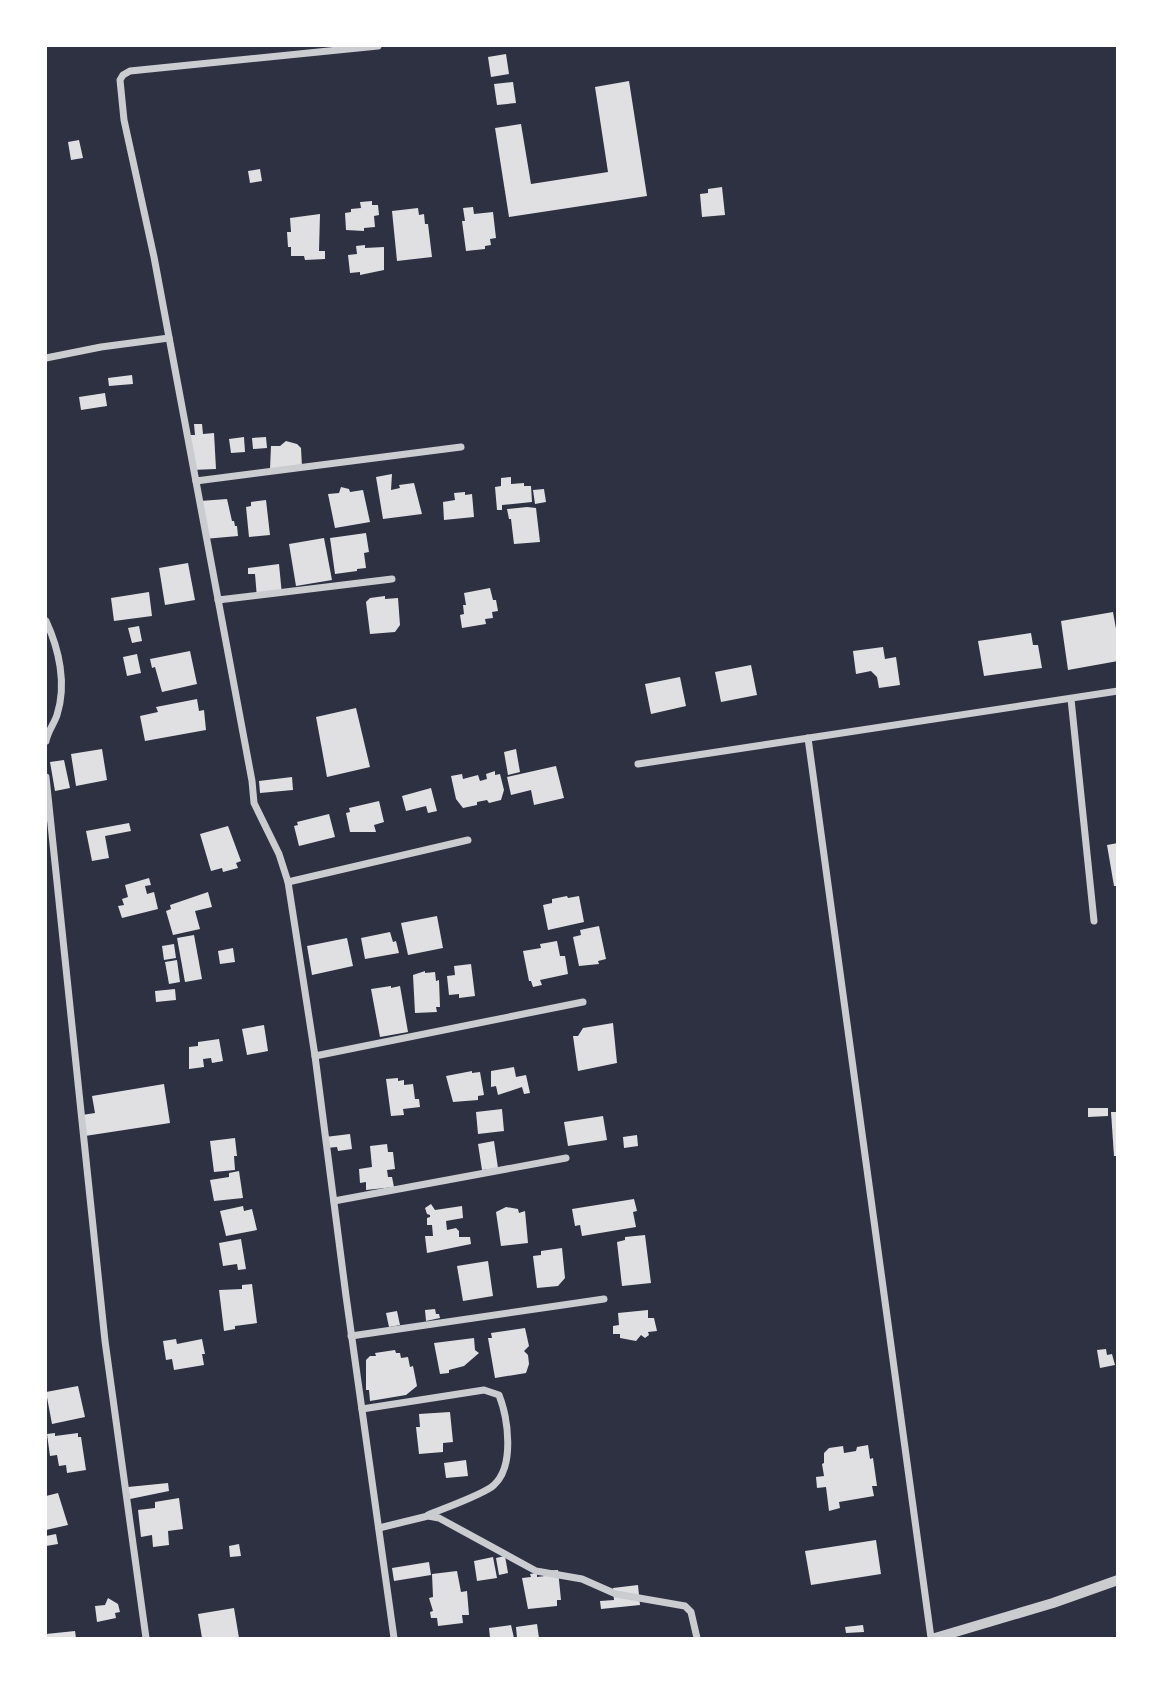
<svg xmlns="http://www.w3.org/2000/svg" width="1163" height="1684" font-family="Signika,sans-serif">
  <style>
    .building { fill: #e0e0e3 }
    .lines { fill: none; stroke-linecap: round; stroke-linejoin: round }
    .minor { stroke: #caccd0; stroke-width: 7 }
    .tertiary { stroke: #caccd0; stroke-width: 10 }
  </style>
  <rect width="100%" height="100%" fill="#2d3142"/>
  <!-- building -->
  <g class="building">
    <path d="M506 54 509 74 491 77 488 57Z"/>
    <path d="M629 81 647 196 509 217 495 128 521 124 531 184 608 172 595 87Z"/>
    <path d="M513 82 516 103 497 105 494 84Z"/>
    <path d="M79 140 83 158 71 160 68 142Z"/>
    <path d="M260 169 262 181 250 183 248 171Z"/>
    <path d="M722 187 725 215 702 217 700 194 708 193V189Z"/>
    <path d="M372 201V205H378L379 215 374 216 375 227 364 228V231L346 230 345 213 351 212V209L361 208 360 202Z"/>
    <path d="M473 207 474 214 493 212 496 238 490 239 491 245 485 246V249L466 251 462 221H465L463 208Z"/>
    <path d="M418 208 419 215 424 214 425 224H428L432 257 397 261 392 211Z"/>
    <path d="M320 214 319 251H325V259L305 260 304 256H291V247H288L287 232H291L290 218Z"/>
    <path d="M365 245V248L384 247V270L360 275V272L350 273 348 255 357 254 356 246Z"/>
    <path d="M132 375 133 384 109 386 108 378Z"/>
    <path d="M105 393 107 406 81 410 79 397Z"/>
    <path d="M194 424H202L203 434 214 433 216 469 192 470 189 435H195Z"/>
    <path d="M244 437 245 452 231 453 229 439Z"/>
    <path d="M266 437 267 448 253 449 252 438Z"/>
    <path d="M286 441 297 444 301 448 302 467 270 469 271 446H280Z"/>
    <path d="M392 474 391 490 400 488 399 485 414 483 422 514 383 519 376 477Z"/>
    <path d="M511 477V484L524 483V486H531L532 502 502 505V510H497L495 487 501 486V478Z"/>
    <path d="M341 487 349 489 350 492 363 490 370 522 335 528 328 494 339 493Z"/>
    <path d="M544 489 546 502 535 504 533 490Z"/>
    <path d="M465 492V495L472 494 474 517 444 520 443 502 455 500 454 493Z"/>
    <path d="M227 499 232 521H234L235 526H237L238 536 204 539 200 501Z"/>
    <path d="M266 500 270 535 249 537 246 507 251 506V502Z"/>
    <path d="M527 507 536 508 540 542 514 544 511 519H509L507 509Z"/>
    <path d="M366 533 369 552 364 553 366 568 357 569V571L335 574 330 538Z"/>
    <path d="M324 538 332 580 296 586 289 544Z"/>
    <path d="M188 563 195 600 165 605 159 568Z"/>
    <path d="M279 564 282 595 257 598 255 574H248V568Z"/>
    <path d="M490 588 493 600H496L498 611 492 612 493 618 485 619 486 624 462 628 460 615 464 614 463 605H466L464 593Z"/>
    <path d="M149 592 152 616 114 621 111 598Z"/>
    <path d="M385 596V599L398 598 400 625 395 632 370 634 366 602 370 598Z"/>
    <path d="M1113 612 1118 640V661L1068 670 1061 621Z"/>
    <path d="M139 626 142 641 132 643 128 628Z"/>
    <path d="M1031 633 1033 645H1038L1042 668 984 676 978 641Z"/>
    <path d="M883 647 885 659 896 657 900 685 879 688 877 677 871 671 856 674 853 651Z"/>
    <path d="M190 651 197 684 162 692 155 667 152 668 150 659Z"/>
    <path d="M137 654 141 673 127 676 123 657Z"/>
    <path d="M751 665 757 695 721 702 715 672Z"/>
    <path d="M680 677 686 706 651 714 645 684Z"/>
    <path d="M197 699 199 711 204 710 206 730 145 741 140 716 158 712 156 707Z"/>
    <path d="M356 708 370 767 327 777 316 717Z"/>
    <path d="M102 749 107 780 76 786 71 754Z"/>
    <path d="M516 749 520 772 508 775 504 752Z"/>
    <path d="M64 760 70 788 55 791 50 762Z"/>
    <path d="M556 766 564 798 534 805 531 790 511 795 507 777Z"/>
    <path d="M495 771V775L500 774 504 790 501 800 489 803 487 800 477 802V805L463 808 456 799 451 776 462 774 463 779 478 775 480 781 487 779 486 774Z"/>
    <path d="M292 777 293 790 260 793 259 781Z"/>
    <path d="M431 788 437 811 428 813 426 806 406 811 402 796Z"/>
    <path d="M379 801 384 822 374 825 376 832H350L346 813 350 812 349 808Z"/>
    <path d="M329 814 335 837 299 846 294 826 298 825 297 822Z"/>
    <path d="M129 823 131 831 105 836 109 858 92 861 86 831Z"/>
    <path d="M228 826 241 861 236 863 238 868 223 872 222 868 211 871 200 834Z"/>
    <path d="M1118 843V886H1114L1107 845Z"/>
    <path d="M149 878 151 885 145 886 147 894 154 892 158 909 122 918 118 906 124 905 122 899 128 897 125 885Z"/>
    <path d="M208 892 212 907 195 911 200 929 173 935 166 911 171 909 170 905Z"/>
    <path d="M567 896 568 898 579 896 584 922 548 930 543 905 552 903V899Z"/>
    <path d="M437 916 443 948 408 955 401 923Z"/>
    <path d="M599 926 606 959 598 961 599 964 579 966 573 937 581 935 580 930Z"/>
    <path d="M390 932 393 942 396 941 399 953 365 959 361 938Z"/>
    <path d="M194 935 202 979 185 982 177 938Z"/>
    <path d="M347 938 353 966 312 975 307 946Z"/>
    <path d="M557 941 560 956H565L568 974 540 980 542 985 533 987 531 981H529L523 951 541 948 540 944Z"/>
    <path d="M174 944 176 958 164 960 162 946Z"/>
    <path d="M233 948 235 962 220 964 218 951Z"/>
    <path d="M177 960 180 982 169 984 165 962Z"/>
    <path d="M471 964 475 996 459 998V994L449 995 447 976 455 975 454 966Z"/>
    <path d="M425 971V973L435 972 436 981 439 980 440 1007H436L437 1012 415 1013 413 975Z"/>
    <path d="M391 986V988L400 986 408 1032 380 1037 371 989Z"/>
    <path d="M175 989 176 1000 156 1002 155 991Z"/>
    <path d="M613 1023 617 1063 578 1071 573 1036H578L583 1028Z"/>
    <path d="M264 1025 268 1051 247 1055 242 1029Z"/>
    <path d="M219 1039 223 1061 212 1063 211 1058 203 1059 204 1067 189 1069V1047L198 1046V1042Z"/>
    <path d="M514 1067 516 1077 526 1075 530 1093 524 1094 522 1087 498 1095 496 1086 491 1087V1071Z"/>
    <path d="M472 1071V1073L480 1072 484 1095 478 1096V1100L453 1102 446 1076Z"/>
    <path d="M398 1078V1081L404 1080V1085L413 1084 415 1099H419L420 1107 403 1109 404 1115 391 1116 386 1079Z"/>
    <path d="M164 1084 170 1123 85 1136 82 1115 95 1113 92 1096Z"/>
    <path d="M1088 1108H1108V1116L1088 1117Z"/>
    <path d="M502 1109 504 1131 478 1134 476 1112Z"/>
    <path d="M1111 1112H1118V1156H1114Z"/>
    <path d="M603 1116 607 1140 568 1146 564 1122Z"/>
    <path d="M350 1134 352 1149 338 1151 337 1147 326 1148 325 1137Z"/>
    <path d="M637 1135 638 1146 624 1148 623 1137Z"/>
    <path d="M235 1138 237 1156H234L235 1170 214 1172 210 1141Z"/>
    <path d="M494 1141 498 1168 482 1170 478 1144Z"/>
    <path d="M387 1144 388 1152H393L395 1169 387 1170 388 1177H392L394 1187 366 1190V1182L360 1183 359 1169 372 1167 370 1146Z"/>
    <path d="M239 1171 243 1198 214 1201 210 1180 229 1177V1173Z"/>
    <path d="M634 1199 637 1211 633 1212 636 1227 582 1236 580 1225 575 1226 572 1209Z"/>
    <path d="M431 1204 435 1210 462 1206 463 1218 446 1221 447 1230 456 1228 459 1231V1237H470L471 1244 427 1253 425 1236H433L432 1225H427V1218L430 1217V1215L427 1214 425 1208Z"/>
    <path d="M243 1206 244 1211 252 1209 257 1230 226 1236 220 1211Z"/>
    <path d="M506 1207 518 1209 519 1213 525 1211 528 1243 501 1246 496 1212Z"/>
    <path d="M645 1235 651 1283 622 1286 617 1242 625 1240V1237Z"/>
    <path d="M241 1239 246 1269 238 1270 237 1264 223 1266 219 1243Z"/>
    <path d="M562 1248 565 1278 558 1286 537 1288 533 1256 541 1255V1251Z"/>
    <path d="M488 1261 493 1296 463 1301 457 1266Z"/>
    <path d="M252 1284 257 1323 235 1326V1329L224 1331 219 1290 242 1289V1285Z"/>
    <path d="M435 1309 436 1314H439L440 1318 426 1321 425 1310Z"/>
    <path d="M648 1310V1318H654L657 1331 648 1332 649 1335 645 1338 641 1335 636 1341 620 1338V1334H613V1326L619 1325 618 1313Z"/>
    <path d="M397 1311 400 1325 389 1327 386 1313Z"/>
    <path d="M525 1328 529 1346 524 1351 528 1355 529 1364 526 1373 495 1378 488 1338H492L491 1333Z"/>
    <path d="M474 1338 475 1350 479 1353 464 1366 449 1370V1373L440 1374 434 1343Z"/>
    <path d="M176 1339 177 1344 202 1339 205 1354H202L204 1365 174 1370 172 1359 166 1360 163 1341Z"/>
    <path d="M1106 1349 1107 1355 1112 1354 1115 1365 1100 1368 1097 1350Z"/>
    <path d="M395 1350 396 1353H400L401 1358 408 1357 410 1367 413 1366 417 1386 406 1395 370 1401 369 1390H366V1360L370 1356H376L375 1353Z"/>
    <path d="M78 1386 85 1417 52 1424 46 1392Z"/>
    <path d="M450 1412 453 1442 443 1443V1452L419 1454 416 1427H420L419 1414Z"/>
    <path d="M55 1433V1436L78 1433V1437H81L86 1470 67 1473 66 1465 59 1466 57 1455 50 1456 47 1434Z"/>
    <path d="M868 1445 870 1459 873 1458 877 1486H872L874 1496 839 1502 840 1508 829 1511 826 1487 817 1488 816 1477 824 1476 822 1464 824 1463V1453L829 1448 843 1446 844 1453 856 1451 857 1447Z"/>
    <path d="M466 1460 468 1476 446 1478 444 1463Z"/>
    <path d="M168 1483 169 1491 130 1499 128 1487Z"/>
    <path d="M58 1493 68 1525 46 1530V1496Z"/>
    <path d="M179 1498 183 1529 168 1531 169 1545 153 1547 152 1535 141 1537 138 1510 155 1508V1502Z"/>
    <path d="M56 1534 58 1544 46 1546V1536Z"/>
    <path d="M876 1540 881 1574 811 1585 805 1551Z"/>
    <path d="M239 1544 241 1556 230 1557 229 1546Z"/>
    <path d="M505 1556 508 1573 499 1575 496 1558Z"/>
    <path d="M493 1557 497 1578 477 1581 474 1561Z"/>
    <path d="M429 1562 431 1575 394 1581 392 1568Z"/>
    <path d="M558 1570 561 1600H557V1606L528 1609 522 1578 531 1577 530 1574 537 1573V1577L545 1576 544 1571Z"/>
    <path d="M457 1571 461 1592 467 1591 469 1615H462L463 1623 438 1626 437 1618H431L430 1612 433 1611 429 1598 433 1597 432 1574Z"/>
    <path d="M638 1585 640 1605 601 1609 600 1601 614 1600 613 1588Z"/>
    <path d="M108 1598 118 1604 120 1612 115 1613 116 1618 97 1622 95 1606 105 1605Z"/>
    <path d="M234 1608 239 1638H202L198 1614Z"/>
    <path d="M537 1624 539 1638H517L516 1627Z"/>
    <path d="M511 1625 514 1638H490L489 1628Z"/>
    <path d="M863 1625 864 1632 846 1633 845 1627Z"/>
    <path d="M75 1631 76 1638H46V1634Z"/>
  </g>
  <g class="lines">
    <!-- minor -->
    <g class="minor">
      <path d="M378 46 130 71 123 75 120 80 124 120 154 257 252 781 254 803 279 854 288 882 315 1056 346 1296 394 1638"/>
      <path d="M46 358 101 347 169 338"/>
      <path d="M196 481 461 447"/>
      <path d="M218 600 392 579"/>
      <path d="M46 621C59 649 67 684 57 715 54 724 48 731 46 741"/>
      <path d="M1071 699 1094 921"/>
      <path d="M808 738 931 1638"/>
      <path d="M638 764 1118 691"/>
      <path d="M46 777 105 1341 146 1638"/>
      <path d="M288 882 468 840"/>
      <path d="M315 1056 583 1002"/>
      <path d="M334 1201 566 1158"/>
      <path d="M351 1336 604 1299"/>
      <path d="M362 1409 484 1390 499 1395C508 1418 515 1466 494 1485 485 1494 442 1509 428 1515"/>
      <path d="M379 1528 428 1516 439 1518 536 1571 582 1579 616 1594 685 1606 691 1612 697 1638"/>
    </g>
    <!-- tertiary -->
    <path class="tertiary" d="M935 1638 1053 1603 1118 1580"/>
  </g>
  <!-- border -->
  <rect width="1163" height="1684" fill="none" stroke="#ffffff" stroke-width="94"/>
</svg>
